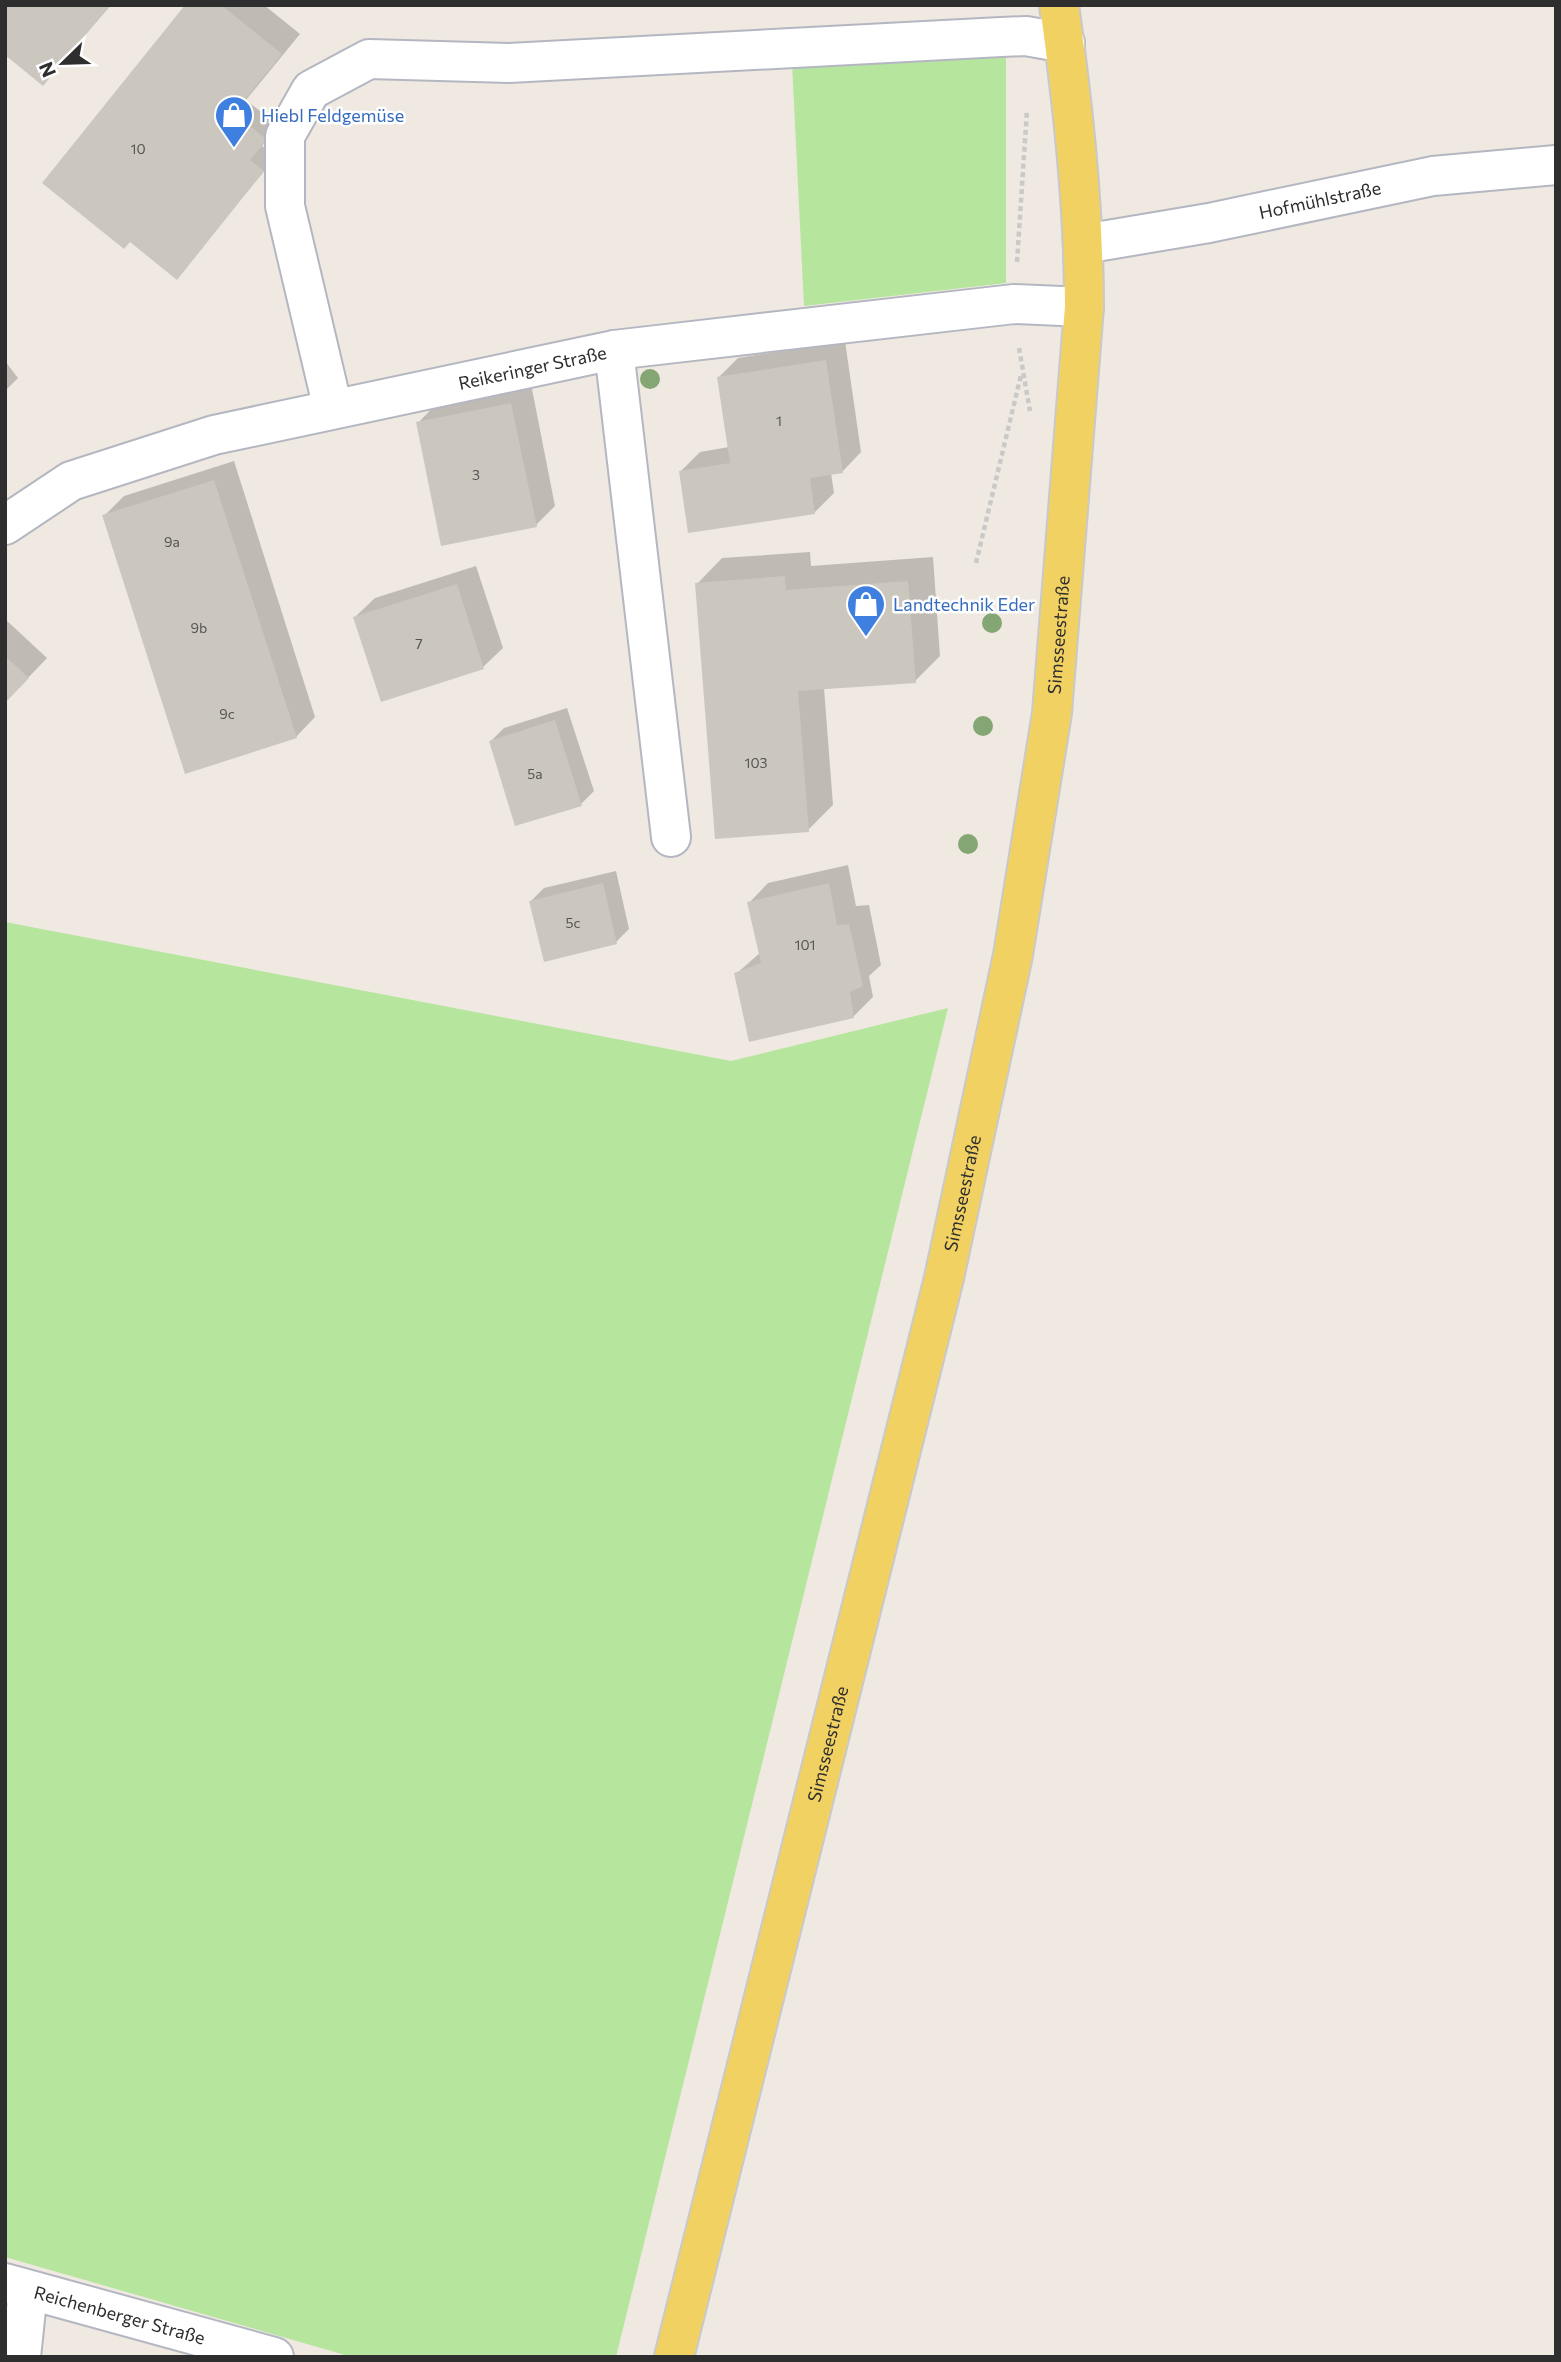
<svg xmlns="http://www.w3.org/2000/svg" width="1561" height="2362" font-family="Commissioner,sans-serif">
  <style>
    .green { fill: #b6e59e }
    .shadow { fill: #0003 }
    .building { fill: #cbc7bf }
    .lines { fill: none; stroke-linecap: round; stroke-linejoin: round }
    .minor-casing { stroke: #b4b7c1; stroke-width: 42 }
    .major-casing { stroke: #c9c9c9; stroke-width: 42 }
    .path { stroke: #c9c9c9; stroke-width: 4.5; stroke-dasharray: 5 3.5; stroke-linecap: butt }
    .minor { stroke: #fff; stroke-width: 38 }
    .major { stroke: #f2d163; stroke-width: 38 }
    .tree { fill: #84a574 }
    .labels { text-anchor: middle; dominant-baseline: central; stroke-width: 5; stroke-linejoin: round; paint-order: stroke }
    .number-label { font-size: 14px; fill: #555452 }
    .shop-label { font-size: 18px; fill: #366cbe; stroke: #fff; text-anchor: start }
    .street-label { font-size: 18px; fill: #2e2e2e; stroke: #fff }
  </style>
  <rect width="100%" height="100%" fill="#efe9e1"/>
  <!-- green -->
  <g class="green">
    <path d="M1006 54V283L804 306 792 63Z"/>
    <path d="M5 922 731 1061 948 1008 616 2357H352L5 2257Z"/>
  </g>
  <!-- shadow -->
  <g class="shadow">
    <path d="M5 5H111L43 84Z"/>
    <path d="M187 5H264L300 34 246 100 279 126 262 146 276 157 176 277Z"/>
    <path d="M845 341 861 452 842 472 831 473 834 493 815 512 681 471 700 452 729 447 719 377 738 358Z"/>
    <path d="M5 361 18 378 5 391Z"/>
    <path d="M531 384 555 506 536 525 418 423 437 403Z"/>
    <path d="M234 461 315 717 296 737 104 516 124 496Z"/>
    <path d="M810 552 811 566 933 557 940 656 915 681 824 688 833 805 808 830 697 584 722 558Z"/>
    <path d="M476 566 503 648 483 667 355 617 375 598Z"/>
    <path d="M5 619 47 658 5 702Z"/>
    <path d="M567 708 594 791 581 804 491 741 504 728Z"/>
    <path d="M848 865 856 906 869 905 881 965 869 976 873 997 854 1016 736 974 761 952 749 903 768 883Z"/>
    <path d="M616 871 629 929 616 942 531 901 544 888Z"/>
  </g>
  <!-- building -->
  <g class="building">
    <path d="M5 5H110L43 86 5 55Z"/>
    <path d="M185 5H221L282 54 234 113 267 140 250 160 264 171 177 280 130 242 124 249 42 183Z"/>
    <path d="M826 360 843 473 810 478 815 514 688 533 679 471 730 463 717 377Z"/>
    <path d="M511 403 537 527 441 546 416 422Z"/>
    <path d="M214 480 297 738 185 774 102 515Z"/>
    <path d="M785 576 786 590 908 581 916 683 798 691 809 832 715 839 695 583Z"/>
    <path d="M457 584 484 669 381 702 353 617Z"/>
    <path d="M5 656 29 678 5 703Z"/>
    <path d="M555 720 582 806 515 826 489 741Z"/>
    <path d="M603 883 617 944 544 962 529 901Z"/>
    <path d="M829 883 837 925 849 924 863 986 850 992 854 1018 749 1042 734 973 761 963 747 902Z"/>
  </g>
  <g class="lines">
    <defs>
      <g id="minor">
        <path id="s1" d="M1084 244 1209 223 1433 176 1556 165"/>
        <path d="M614 350 671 837"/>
        <path d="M333 409 285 206V136L311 90 369 59 509 63 1001 37 1026 36 1065 43"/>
        <path id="s2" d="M5 525 71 481 214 435 614 350 1014 304 1084 307"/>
        <path id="s3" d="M5 2283 274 2357"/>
        <path d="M21 2357 28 2290"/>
      </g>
      <g id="major">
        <path id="s4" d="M674 2357 944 1278 1013 955 1052 713 1084 307C1084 206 1073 106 1059 5"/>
      </g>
    </defs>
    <!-- minor casing -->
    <use href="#minor" class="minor-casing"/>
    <!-- major casing -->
    <use href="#major" class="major-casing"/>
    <!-- path -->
    <g class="path">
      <path d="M1017 262 1027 110"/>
      <path d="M1019 348 1030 411"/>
      <path d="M976 563 1021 375"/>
    </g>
    <!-- minor -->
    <use href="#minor" class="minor"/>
    <!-- major -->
    <use href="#major" class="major"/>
  </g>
  <!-- trees -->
  <g class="tree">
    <circle cx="650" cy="379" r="10"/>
    <circle cx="992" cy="623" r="10"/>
    <circle cx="983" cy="726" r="10"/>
    <circle cx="968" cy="844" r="10"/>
  </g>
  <!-- icons -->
  <defs>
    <symbol id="shop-pin" viewBox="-11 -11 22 30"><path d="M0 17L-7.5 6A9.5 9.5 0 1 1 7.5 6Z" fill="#3f7fe0" stroke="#fff"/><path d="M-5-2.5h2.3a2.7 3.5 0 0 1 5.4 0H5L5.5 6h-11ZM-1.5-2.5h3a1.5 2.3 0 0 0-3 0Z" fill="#fff"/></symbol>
  </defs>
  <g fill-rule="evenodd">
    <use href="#shop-pin" x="212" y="93" width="44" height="60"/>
    <use href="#shop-pin" x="844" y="582" width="44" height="60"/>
  </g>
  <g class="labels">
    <!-- number labels -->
    <g class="number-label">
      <text x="138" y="148">10</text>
      <text x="779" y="420">1</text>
      <text x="476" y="474">3</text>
      <text x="172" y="541">9a</text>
      <text x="199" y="627">9b</text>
      <text x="419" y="643">7</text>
      <text x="227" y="713">9c</text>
      <text x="756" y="762">103</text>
      <text x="535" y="773">5a</text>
      <text x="573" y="922">5c</text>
      <text x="805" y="944">101</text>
    </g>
    <!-- shop labels -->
    <g class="shop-label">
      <text x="261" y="115">Hiebl Feldgemüse</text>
      <text x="893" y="604">Landtechnik Eder</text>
    </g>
    <!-- street labels -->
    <g class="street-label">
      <text stroke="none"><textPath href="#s1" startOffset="240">Hofmühlstraße</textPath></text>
      <text stroke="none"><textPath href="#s2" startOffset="555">Reikeringer Straße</textPath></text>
      <text stroke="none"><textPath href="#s4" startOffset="1766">Simsseestraße</textPath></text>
      <text stroke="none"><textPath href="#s4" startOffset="1199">Simsseestraße</textPath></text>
      <text stroke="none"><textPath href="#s4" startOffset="632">Simsseestraße</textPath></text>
      <text stroke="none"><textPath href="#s3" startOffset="119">Reichenberger Straße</textPath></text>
    </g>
  </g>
  <!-- border -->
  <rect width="1561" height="2362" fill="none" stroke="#2e2e2e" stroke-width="14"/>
  <!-- north arrow -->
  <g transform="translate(63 63) rotate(247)" stroke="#ffffff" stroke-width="5" paint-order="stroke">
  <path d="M0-5L12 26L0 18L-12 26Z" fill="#2e2e2e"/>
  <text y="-10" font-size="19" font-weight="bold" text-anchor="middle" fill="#2e2e2e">N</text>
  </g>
</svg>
